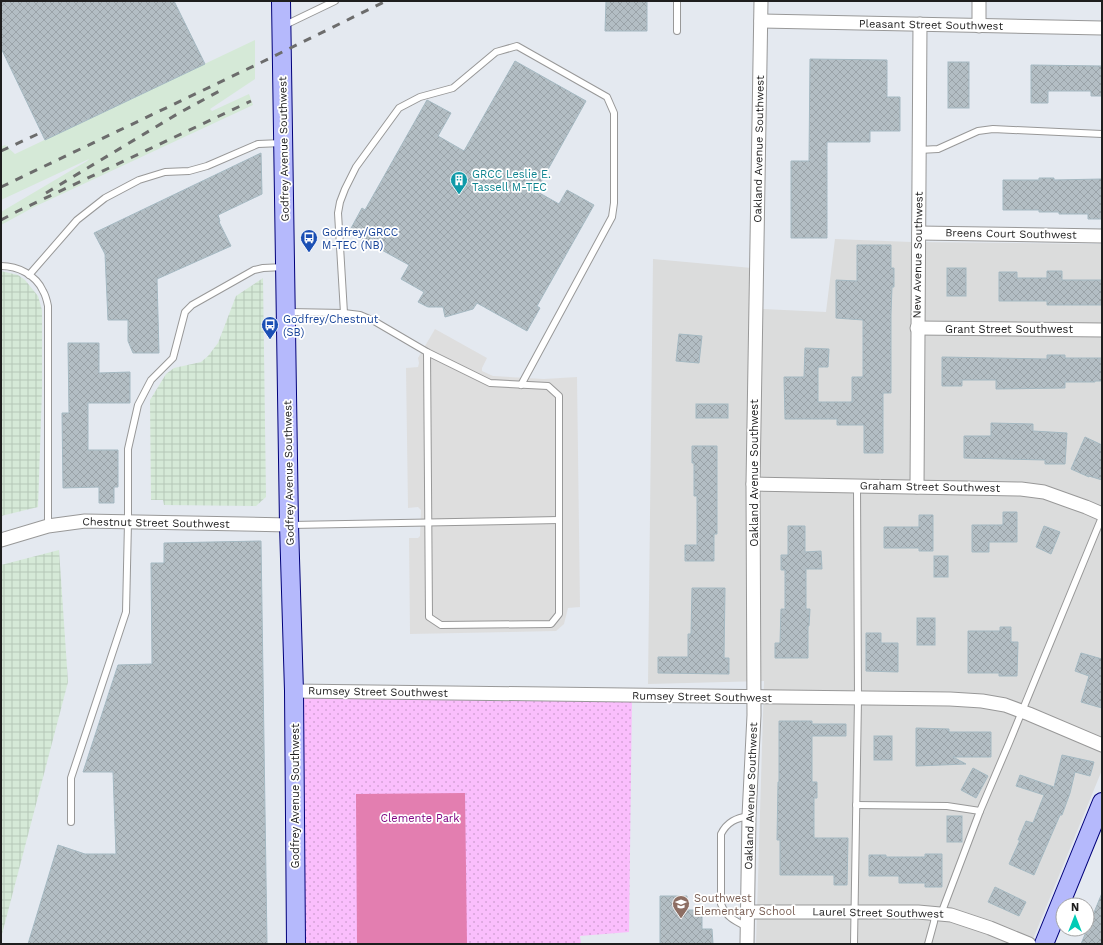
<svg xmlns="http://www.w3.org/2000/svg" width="1103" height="945" font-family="'Work Sans',sans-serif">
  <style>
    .residential { fill: #dbdcdc }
    .industrial { fill: url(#industrial-grid) }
    .railway { fill: #d5e9d7 }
    .park { fill: url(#park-dots) }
    .pitch { fill: #e37eb0 }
    .parking { fill: #dedede }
    .building { fill: url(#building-cross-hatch); stroke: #a5b9c2 }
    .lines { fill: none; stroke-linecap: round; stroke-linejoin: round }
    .lane-casing { stroke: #989898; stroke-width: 8 }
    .street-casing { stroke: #989898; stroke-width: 15 }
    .secondary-casing { stroke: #00007a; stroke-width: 20 }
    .lane { stroke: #fff; stroke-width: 6 }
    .street { stroke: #fff; stroke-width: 13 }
    .secondary { stroke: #b5b9fc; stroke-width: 18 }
    .rail { stroke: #6c6c6c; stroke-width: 3; stroke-dasharray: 8 8; stroke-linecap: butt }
    .labels { text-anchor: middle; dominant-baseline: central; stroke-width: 3.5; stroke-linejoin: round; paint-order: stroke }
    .street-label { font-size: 11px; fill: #1e1e1e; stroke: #fff }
    .culture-label { font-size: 11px; fill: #0d838f; stroke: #fff; text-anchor: start }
    .transit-label { font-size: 11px; fill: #164399; stroke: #fff; text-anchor: start }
    .park-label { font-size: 11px; fill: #7f0682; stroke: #fff }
    .education-label { font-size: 11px; fill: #785e54; stroke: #fff; text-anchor: start }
  </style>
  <defs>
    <pattern id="industrial-grid" width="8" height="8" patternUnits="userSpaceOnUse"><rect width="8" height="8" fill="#d5e9d7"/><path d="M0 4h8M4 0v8" fill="none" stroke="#b6c7b8"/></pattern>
    <pattern id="park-dots" width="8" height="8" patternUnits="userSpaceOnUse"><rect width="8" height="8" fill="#fabefc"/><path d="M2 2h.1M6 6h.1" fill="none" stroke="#d6a3d8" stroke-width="1.8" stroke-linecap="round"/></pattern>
    <pattern id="building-cross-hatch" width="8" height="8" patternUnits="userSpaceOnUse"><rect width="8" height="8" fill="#b3bec4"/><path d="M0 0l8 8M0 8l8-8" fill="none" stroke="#9aa3a8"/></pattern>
  </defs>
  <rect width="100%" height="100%" fill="#e4e9f0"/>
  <!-- residential -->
  <path class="residential" d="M835 239 911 242 1102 244V770L1031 944H756L764 681 648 684 653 259 763 269V309L826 312Z"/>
  <!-- industrial -->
  <g class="industrial">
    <path d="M1 271 18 275 25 280 38 296 42 310V391L38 507 1 516Z"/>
    <path d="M263 278 266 497 256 506 164 505 163 500H151L150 400 166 374 174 368 201 362 208 356 218 343 236 296Z"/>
    <path d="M59 550 68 682 1 938V565Z"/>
  </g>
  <!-- railway -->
  <path class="railway" d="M255 40V79L210 109 212 111 249 94 253 105 34 207 1 225V212L87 161 89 159 1 200V147L5 145 15 154Z"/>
  <!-- park -->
  <path class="park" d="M294 691 632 696 629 932 580 936 581 944H294Z"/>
  <!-- pitch -->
  <path class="pitch" d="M465 793 467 944H357L356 794Z"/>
  <!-- parking -->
  <path class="parking" d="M435 329 487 358 482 368V371L493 376 544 379 577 377 580 607 568 608 564 624 556 631 410 634 409 538H418L420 536 421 510 418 507 408 508 406 368 418 367 419 363 418 358Z"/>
  <!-- building -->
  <g class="building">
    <path d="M1 1H174L205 64 45 140 1 48Z"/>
    <path d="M606 1H647V31H605Z"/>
    <path d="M810 59 887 60V97H900V131H870V142H827V238H791V161H809Z"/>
    <path d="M515 61 586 101 536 191 559 204 567 190 594 205 537 306 540 308 527 331 477 303 473 309 445 317 443 307H428L418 302 424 292 401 279 409 265 349 232 362 208 365 210 427 100 451 113 438 136 464 151Z"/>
    <rect x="948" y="62" width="21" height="46"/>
    <path d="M1031 65 1102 66V96H1091V91H1048V103H1031Z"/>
    <path d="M261 153 262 194 218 215 220 221 219 222 231 246 157 279 159 353H133L128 341V320H108L105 254 94 233Z"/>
    <path d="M1039 178H1054V180L1102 179V219H1088V214H1059V212H1039V210H1003V180H1039Z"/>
    <path d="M857 245H891V268H894V287H892L891 314V393H883V453H864V425H837V419H785L784 377H804L805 348 829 349 828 367H818V402H852V377H863V320L836 318V280L857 281Z"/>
    <rect x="947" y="268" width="19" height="28"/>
    <path d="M1047 271H1062V280H1102V305H1047V301H999V272H1017V278H1047Z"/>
    <path d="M679 334 702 336 699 363 676 361Z"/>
    <path d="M68 343H99V373L130 372V403H88V450H118V487H114V503H99V487L63 488 62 413H69Z"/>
    <path d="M1047 355H1065V358H1102V381H1095V382H1065V388L996 389V380H962V386H942V357L1047 359Z"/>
    <rect x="696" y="404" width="32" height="14"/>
    <path d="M991 423 1033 424V431L1067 433 1065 464H1045V460L964 458V436H991Z"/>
    <path d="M1085 437 1102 445V480L1089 476V477L1071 469Z"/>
    <path d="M692 446H717V534H714V561H685V545H697V496H694V463H692Z"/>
    <path d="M1003 512H1017V542H989V552H972V525H1003Z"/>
    <path d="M919 515H933V551H919V548H884V527H919Z"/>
    <path d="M788 526H805V552L821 551 822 569H806V609H810L809 626H808V658H775V643H780L781 609H785V570H781V555H788Z"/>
    <path d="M1044 526 1060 532 1051 554 1036 547Z"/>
    <path d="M261 541 267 944H28L58 845 85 854H116L113 772H83L118 665 152 664 151 563H164V543Z"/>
    <rect x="934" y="556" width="14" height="21"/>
    <path d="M692 588H725L724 658H729V674L658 673V657H688V634H691Z"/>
    <rect x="917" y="618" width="18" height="27"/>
    <path d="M1000 627H1011V642H1018L1017 676H999V673H968V631H1000Z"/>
    <path d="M866 633H881V643H898V672L866 671Z"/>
    <path d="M1081 653 1102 659V708L1081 702 1089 676 1075 671Z"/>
    <path d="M779 721H812V724H846V736H812V782H817V798H814V838H848L847 885H834V875H780V840H777L778 782H779Z"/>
    <path d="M916 728 949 729V732H991V757H953L966 764 916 766Z"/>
    <rect x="874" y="736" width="18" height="24"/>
    <path d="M1062 755 1094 762 1090 776 1075 772 1070 793 1062 815H1060L1034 875 1009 864 1020 840H1018L1026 821 1033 823 1044 795 1016 786 1020 775 1054 787Z"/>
    <path d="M973 768 988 776 976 798 961 790Z"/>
    <rect x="947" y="816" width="15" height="26"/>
    <path d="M925 854H942V887H925V883H899V876H869V855H886V857H925Z"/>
    <path d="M995 887 1026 902 1019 916 988 902Z"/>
    <path d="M1102 893V944H1081Z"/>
    <path d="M660 896H687V910H702V929H712L713 944H660Z"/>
  </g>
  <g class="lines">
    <defs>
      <g id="lane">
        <path d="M283 26 335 1"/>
        <path d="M677 31V1"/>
        <path d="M919 150 938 149 978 131 993 129 1102 134"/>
        <path d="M1 266C18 266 36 275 43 291 46 296 47 301 48 306V526"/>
        <path d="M29 275 77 220 105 198 139 180 165 172 189 171 207 166 258 144 282 143"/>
        <path d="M288 312 344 313 360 315 374 321 427 352 490 383 548 386 559 396V614L551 624 441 625 429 617 427 352"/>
        <path d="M344 313 338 213 340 202 345 189 356 167 399 108 420 97 453 88 496 52 517 46 607 97 614 113V203L612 217 521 385"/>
        <path d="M291 525 559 520"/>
        <path d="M856 805 947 806 980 811"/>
        <path d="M71 822V778L126 612 128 522V449L138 405 151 380 173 358 185 312 192 305 254 270 263 268 284 267"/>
        <path d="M941 914 980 811 1009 743 1102 517"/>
        <path d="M747 927C735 921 726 917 721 904V834C727 822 736 818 749 816"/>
        <path d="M854 944 858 699 857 486"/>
        <path d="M928 944 934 922 935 913"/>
      </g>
      <g id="street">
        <path d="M979 1V26"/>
        <path d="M761 21 1102 28"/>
        <path d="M919 233 1102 236"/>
        <path d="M917 328 1102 330"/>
        <path d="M753 484 1021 489 1044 492 1086 507 1102 514"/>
        <path d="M917 487 920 24"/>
        <path d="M1 540 48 526 85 521 289 525"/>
        <path d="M294 691 950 699 982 701 1005 705 1029 714 1102 745"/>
        <path d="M747 912H918L951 915 990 928 1029 944"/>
        <path d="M747 944 749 816 754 715 753 484 761 1"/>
      </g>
      <g id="secondary">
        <path d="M281 1 289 525 294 691 296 944"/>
        <path d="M1044 944 1102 802"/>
      </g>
    </defs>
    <!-- lane casing -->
    <use href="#lane" class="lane-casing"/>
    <!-- street casing -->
    <use href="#street" class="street-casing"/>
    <!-- secondary casing -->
    <use href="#secondary" class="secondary-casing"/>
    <!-- lane -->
    <use href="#lane" class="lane"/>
    <!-- street -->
    <use href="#street" class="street"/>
    <!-- secondary -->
    <use href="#secondary" class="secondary"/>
    <!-- rail -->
    <g class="rail">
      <path d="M1 151 40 133"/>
      <path d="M1 187 262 62 386 1"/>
      <path d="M46 193 179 113 225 88"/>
      <path d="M1 220 18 211 251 101"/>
    </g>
  </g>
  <!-- icons -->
  <defs>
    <symbol id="building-pin" viewBox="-11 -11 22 30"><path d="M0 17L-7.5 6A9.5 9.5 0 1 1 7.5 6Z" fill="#0f9aa8" stroke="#fff"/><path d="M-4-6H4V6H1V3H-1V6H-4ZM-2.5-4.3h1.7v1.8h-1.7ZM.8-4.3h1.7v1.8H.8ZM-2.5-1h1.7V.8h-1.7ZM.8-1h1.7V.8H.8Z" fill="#fff"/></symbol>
    <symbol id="bus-pin" viewBox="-11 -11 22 30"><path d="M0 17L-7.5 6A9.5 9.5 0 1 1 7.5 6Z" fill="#1a4fb4" stroke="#fff"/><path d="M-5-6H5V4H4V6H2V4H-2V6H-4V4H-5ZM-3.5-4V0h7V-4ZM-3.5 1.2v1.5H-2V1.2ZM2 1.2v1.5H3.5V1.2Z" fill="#fff"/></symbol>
    <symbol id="school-pin" viewBox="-11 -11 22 30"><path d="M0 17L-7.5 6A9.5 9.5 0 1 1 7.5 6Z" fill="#8d6e63" stroke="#fff"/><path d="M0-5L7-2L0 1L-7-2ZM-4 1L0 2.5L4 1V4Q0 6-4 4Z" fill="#fff"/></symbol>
  </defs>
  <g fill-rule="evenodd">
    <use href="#building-pin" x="449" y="170" width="20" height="27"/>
    <use href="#bus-pin" x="299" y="228" width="20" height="27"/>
    <use href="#bus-pin" x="260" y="315" width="20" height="27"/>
    <use href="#school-pin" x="671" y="894" width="20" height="27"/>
  </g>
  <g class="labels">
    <!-- street labels -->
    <g class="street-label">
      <text transform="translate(931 25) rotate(1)">Pleasant Street Southwest</text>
      <text transform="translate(284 149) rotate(-91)">Godfrey Avenue Southwest</text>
      <text transform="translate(759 149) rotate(-89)">Oakland Avenue Southwest</text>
      <text transform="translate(1011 234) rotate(1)">Breens Court Southwest</text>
      <text transform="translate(918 255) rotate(-89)">New Avenue Southwest</text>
      <text x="1009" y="329">Grant Street Southwest</text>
      <text transform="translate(289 473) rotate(-91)">Godfrey Avenue Southwest</text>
      <text transform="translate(754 473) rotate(-90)">Oakland Avenue Southwest</text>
      <text transform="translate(930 487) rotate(1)">Graham Street Southwest</text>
      <text transform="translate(156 523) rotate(1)">Chestnut Street Southwest</text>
      <text transform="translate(378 692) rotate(1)">Rumsey Street Southwest</text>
      <text transform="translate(702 697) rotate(1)">Rumsey Street Southwest</text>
      <text transform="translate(295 796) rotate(-90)">Godfrey Avenue Southwest</text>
      <text transform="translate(751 796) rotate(-88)">Oakland Avenue Southwest</text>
      <text transform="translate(878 913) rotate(1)">Laurel Street Southwest</text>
    </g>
    <!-- culture labels -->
    <g class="culture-label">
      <text x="472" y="174">GRCC Leslie E.<tspan x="472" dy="13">Tassell M-TEC</tspan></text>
    </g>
    <!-- transit labels -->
    <g class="transit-label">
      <text x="322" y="232">Godfrey/GRCC<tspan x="322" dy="13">M-TEC (NB)</tspan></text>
      <text x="283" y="319">Godfrey/Chestnut<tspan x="283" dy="13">(SB)</tspan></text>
    </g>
    <!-- park labels -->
    <g class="park-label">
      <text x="420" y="818">Clemente Park</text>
    </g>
    <!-- education labels -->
    <g class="education-label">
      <text x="694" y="898">Southwest<tspan x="694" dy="13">Elementary School</tspan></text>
    </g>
  </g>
  <!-- border -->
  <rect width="1103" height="945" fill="none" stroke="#1e1e1e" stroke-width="4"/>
  <!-- north arrow -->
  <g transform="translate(1075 917)"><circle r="19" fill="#ffffff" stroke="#a5a5a5"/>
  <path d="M0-3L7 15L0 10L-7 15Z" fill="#00ccb6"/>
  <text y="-6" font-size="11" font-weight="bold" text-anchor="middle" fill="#1e1e1e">N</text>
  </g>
</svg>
